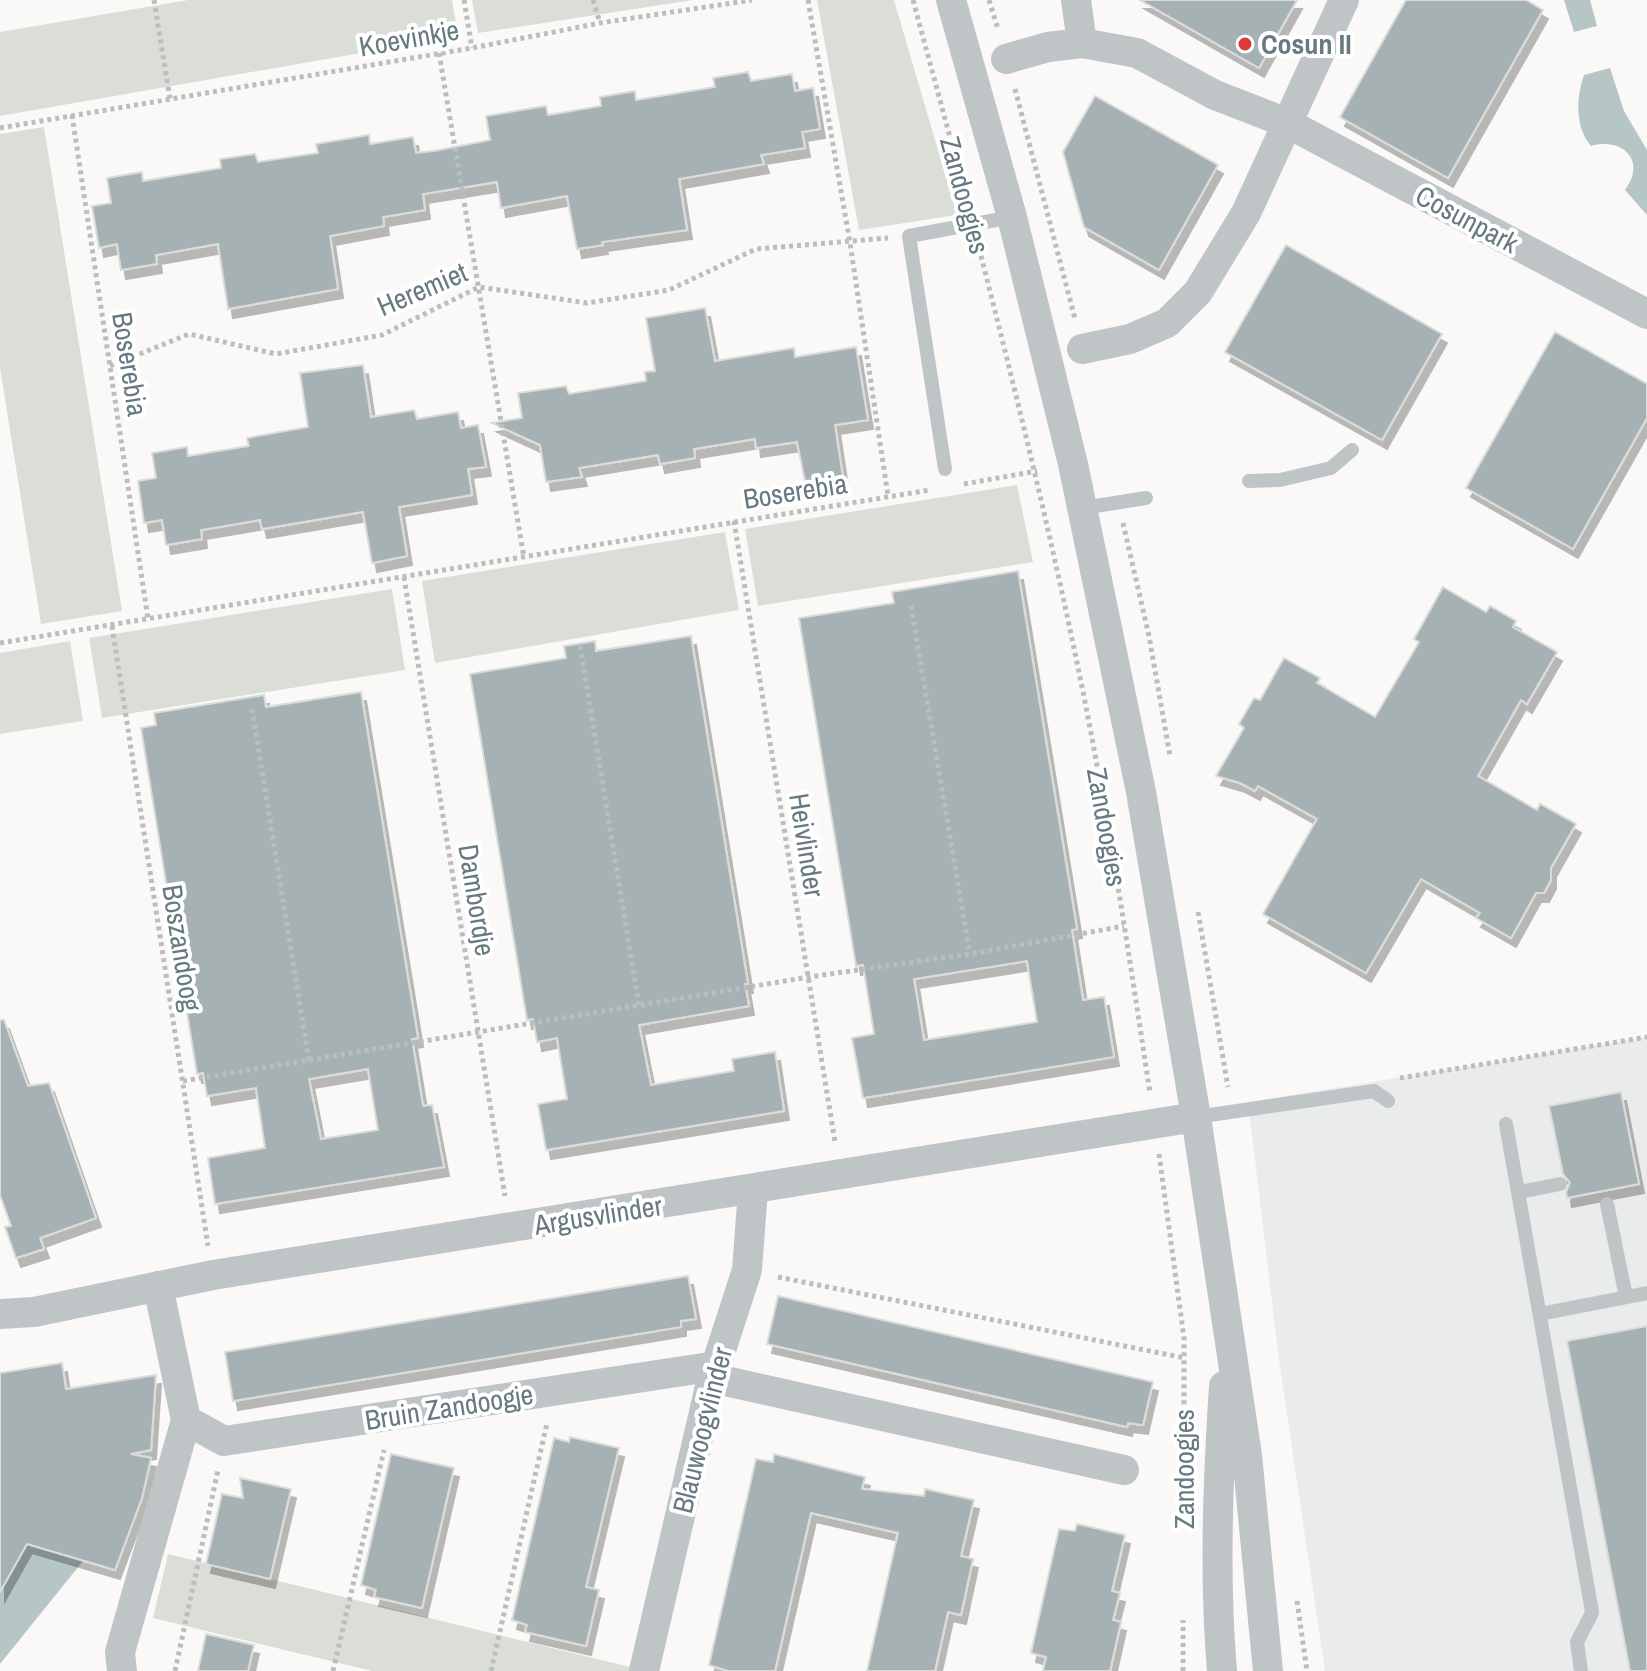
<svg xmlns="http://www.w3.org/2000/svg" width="1647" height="1671" font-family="'Archivo Narrow',sans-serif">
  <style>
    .built { fill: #eaebeb }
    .green { fill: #dbded7 }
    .water { fill: #b6c6c6 }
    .building { fill: #a6b1b4; stroke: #dbdbda; stroke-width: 2; fill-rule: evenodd; filter: url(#shadow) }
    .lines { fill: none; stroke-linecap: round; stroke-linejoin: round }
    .path { stroke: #babec0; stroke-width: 5; stroke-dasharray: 4 4; stroke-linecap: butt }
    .service { stroke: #bfc5c7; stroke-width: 14 }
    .minor { stroke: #bfc5c7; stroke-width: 30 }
    .poi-dot { fill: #d73c3a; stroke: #fff; stroke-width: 3 }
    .labels { text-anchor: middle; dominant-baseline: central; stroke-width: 8; stroke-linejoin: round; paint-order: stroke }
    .street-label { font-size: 28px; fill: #667a80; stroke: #fff }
    .poi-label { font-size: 28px; font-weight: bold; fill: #667a80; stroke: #fff; text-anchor: start }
  </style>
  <defs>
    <filter id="shadow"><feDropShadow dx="5" dy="9" stdDeviation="0" flood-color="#0004"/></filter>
  </defs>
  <rect width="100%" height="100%" fill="#faf9f8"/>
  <!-- built -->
  <path class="built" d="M1647 1037V1671H1325L1279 1360 1248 1102Z"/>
  <!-- green -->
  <g class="green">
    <path d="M188 0H452L458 36 0 116V32Z"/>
    <path d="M472 0H693L478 33Z"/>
    <path d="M817 0H894L957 215 859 230Z"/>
    <path d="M44 127 122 611 41 624 0 368V134Z"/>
    <path d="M1017 485 1033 562 758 606 745 529Z"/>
    <path d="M725 532 739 610 435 663 422 581Z"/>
    <path d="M392 589 405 670 102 718 89 638Z"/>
    <path d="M70 641 83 721 0 734V653Z"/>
    <path d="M168 1554 634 1668 633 1671H372L153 1618Z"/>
  </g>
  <!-- water -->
  <g class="water">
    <path d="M1564 0H1590L1597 26 1574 32Z"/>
    <path d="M1610 68 1624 111 1647 150V215L1625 190C1647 161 1623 137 1591 146 1575 127 1576 98 1584 75Z"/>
    <path d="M0 1533 83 1561 0 1664Z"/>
  </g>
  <!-- building -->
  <g class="building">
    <path d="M1140 0H1297L1259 68Z"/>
    <path d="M1406 0H1526L1543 10 1448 178 1340 117Z"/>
    <path d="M748 72 751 81 792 74 795 91 813 88 820 129 802 132 805 148 761 155 764 164 679 179 687 230 602 242 603 245 577 249 567 196 501 208 497 182 423 194 425 210 383 217 384 226 330 236 338 289 228 309 218 244 156 255 157 264 121 270 117 244 99 248 92 206 111 203 107 178 142 172 143 181 221 168 220 159 255 154 258 162 318 153 316 144 369 135 370 144 413 137 416 153 434 151 490 140 486 116 546 106 548 115 601 106 600 97 635 91 636 100 715 87 713 78Z"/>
    <path d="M1095 96 1218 165 1159 270 1084 227 1063 152Z"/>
    <path d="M1286 245 1442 334 1382 440 1225 352Z"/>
    <path d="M705 308 715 361 794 348 795 357 856 347 868 420 835 425 844 484 807 491 797 442 756 448 755 439 694 449 695 458 660 464 658 455 579 468 582 477 546 482 540 445 492 423 522 418 518 393 566 386 569 394 646 381 645 372 655 371 646 318Z"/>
    <path d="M1555 332 1647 384V418L1573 549 1466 488Z"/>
    <path d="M363 365 371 417 414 410 417 419 458 412 461 428 478 425 486 467 468 469 472 495 399 507 407 556 372 563 363 512 262 529 260 520 201 530 202 539 166 545 162 520 144 523 138 481 156 478 152 453 187 447 188 456 249 446 247 438 308 427 300 373Z"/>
    <path d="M1018 571 1077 929 1072 930 1083 1000 1104 997 1114 1057 863 1098 852 1038 874 1034 863 965 856 966 799 618 894 603 892 592ZM1027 961 1037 1022 924 1040 914 979Z"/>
    <path d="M1443 587 1486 612 1490 606 1516 621 1513 627 1557 652 1527 704 1521 700 1478 776 1537 810 1540 804 1576 824 1551 868V880L1544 893H1536L1511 938 1476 918 1480 913 1421 879 1366 973 1263 914 1317 819 1258 786 1255 791 1240 783 1216 776 1244 728 1239 724 1254 698 1260 700 1284 658 1320 678 1317 683 1375 717 1419 642 1414 639Z"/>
    <path d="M691 636 748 984H745L749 1006 639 1025 651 1085 734 1071 732 1059 775 1052 784 1111 546 1150 538 1104 567 1099 557 1038 537 1042 533 1019 527 1020 470 674 566 658 564 646 595 641 596 651Z"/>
    <path d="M361 692 418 1038 412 1039 423 1106 432 1105 444 1167 215 1204 208 1158 265 1148 256 1088 207 1096 203 1073 197 1074 141 728 156 725 154 713 264 695 266 707ZM368 1069 378 1130 321 1139 309 1079Z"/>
    <path d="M0 1020H4L28 1086 49 1083 96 1218 40 1238 44 1249 16 1258 5 1227 11 1226 0 1195Z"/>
    <path d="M1621 1092 1639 1184 1567 1198 1566 1192 1570 1183 1563 1174 1549 1106Z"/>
    <path d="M688 1276 696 1319 681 1321V1327L233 1401 225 1352Z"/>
    <path d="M778 1296 1153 1382 1143 1425 1128 1423 1127 1427 767 1344Z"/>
    <path d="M1647 1326V1671H1630L1567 1341Z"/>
    <path d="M62 1363 66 1389 156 1375 151 1450 131 1454 151 1458 142 1498 115 1570 27 1544 0 1592V1373Z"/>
    <path d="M570 1437 619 1448 586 1587 599 1590 586 1646 525 1632 527 1625 512 1620 554 1438 569 1442Z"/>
    <path d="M391 1454 454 1468 422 1608 374 1597 376 1590 361 1585Z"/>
    <path d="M774 1454 865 1477 862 1489 924 1496 925 1489 974 1500 961 1556 973 1559 961 1615 948 1612 935 1671H867L898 1533 811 1513 775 1671H728L709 1665 756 1459 773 1462Z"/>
    <path d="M240 1478 291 1489 270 1579 206 1564 222 1494 243 1498Z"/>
    <path d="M1077 1524 1125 1535 1112 1591 1120 1593 1113 1620 1121 1622 1110 1671H1043L1046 1657 1031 1653 1053 1555 1059 1529 1075 1531Z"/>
    <path d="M206 1634 254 1645 248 1671H198Z"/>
  </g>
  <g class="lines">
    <!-- path -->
    <g class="path">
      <path d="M154 0 170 99"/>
      <path d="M464 0 472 48"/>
      <path d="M593 0 600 23"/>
      <path d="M808 0 850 243 888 496"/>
      <path d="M913 0 968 204"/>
      <path d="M989 0 998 29"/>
      <path d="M439 53 524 558"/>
      <path d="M1015 89 1075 319"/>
      <path d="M72 115 148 619"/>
      <path d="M0 128 472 48 600 23 752 0"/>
      <path d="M979 248C1017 397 1054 547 1084 697 1110 828 1130 961 1150 1093"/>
      <path d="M110 366 189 334 276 354 382 335 479 287 587 303 669 290 756 249 888 238"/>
      <path d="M964 484 1037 471"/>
      <path d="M734 521 835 1142"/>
      <path d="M1123 523 1149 636 1170 756"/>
      <path d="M404 577 505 1196"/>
      <path d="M911 606 970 954"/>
      <path d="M112 626 208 1246"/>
      <path d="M0 643 930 490"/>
      <path d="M580 646 639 1005"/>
      <path d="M252 709 309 1061"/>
      <path d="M1198 912 1228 1087"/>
      <path d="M1400 1078 1647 1037"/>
      <path d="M183 1081 809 977 970 954 1124 926"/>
      <path d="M1159 1154 1184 1338V1450"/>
      <path d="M778 1277 1185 1358"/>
      <path d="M1297 1601 1307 1671"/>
      <path d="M175 1671 218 1470"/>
      <path d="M333 1671 384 1450"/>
      <path d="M491 1671 547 1423"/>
      <path d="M1183 1671V1620"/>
    </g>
    <!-- service -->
    <g class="service">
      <path d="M945 469 909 236 1012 217"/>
      <path d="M1249 481 1280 480 1331 468 1352 450"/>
      <path d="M1083 508 1146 498"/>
      <path d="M1196 1117 1374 1091 1388 1101"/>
      <path d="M1506 1124 1591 1606 1592 1613 1577 1642 1581 1671"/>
      <path d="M1519 1192 1560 1184"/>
      <path d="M1607 1204 1626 1297"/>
      <path d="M1540 1314 1647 1293"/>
    </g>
    <!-- minor -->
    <g class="minor">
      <path d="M951 0 1012 217 1073 464 1141 792 1196 1117 1247 1455 1268 1671"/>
      <path d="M1076 0 1082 43"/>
      <path d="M1006 59 1048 47 1082 43 1137 53 1215 95 1287 123 1647 314"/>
      <path d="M1082 349 1130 339 1167 323 1198 292 1246 213 1344 0"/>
      <path d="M0 1314 34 1312 213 1275 1196 1117"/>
      <path d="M712 1378 1124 1470"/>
      <path d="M186 1420 224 1441 716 1366"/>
      <path d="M122 1671 120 1652 186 1420 158 1286"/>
      <path d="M644 1671 712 1378 747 1270 753 1189"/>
      <path d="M1222 1671C1214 1576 1218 1480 1224 1386"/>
    </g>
  </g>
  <!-- markers -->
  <circle class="poi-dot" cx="1245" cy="44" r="8"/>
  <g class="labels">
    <!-- street labels -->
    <g class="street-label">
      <text transform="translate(409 38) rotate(-10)">Koevinkje</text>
      <text transform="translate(965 195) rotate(75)">Zandoogjes</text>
      <text transform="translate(1467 219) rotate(28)">Cosunpark</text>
      <text transform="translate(422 289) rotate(-23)">Heremiet</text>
      <text transform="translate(130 364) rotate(81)">Boserebia</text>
      <text transform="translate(795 491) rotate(-9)">Boserebia</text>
      <text transform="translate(1107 827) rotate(80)">Zandoogjes</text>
      <text transform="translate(807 845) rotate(81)">Heivlinder</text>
      <text transform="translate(477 900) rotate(81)">Dambordje</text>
      <text transform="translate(182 948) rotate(81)">Boszandoog</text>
      <text transform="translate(598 1215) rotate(-9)">Argusvlinder</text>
      <text transform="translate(449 1407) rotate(-9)">Bruin Zandoogje</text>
      <text transform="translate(702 1430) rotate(-76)">Blauwoogvlinder</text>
      <text transform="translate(1184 1469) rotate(-90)">Zandoogjes</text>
    </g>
    <!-- poi labels -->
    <g class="poi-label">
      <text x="1261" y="44">Cosun II</text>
    </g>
  </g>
</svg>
